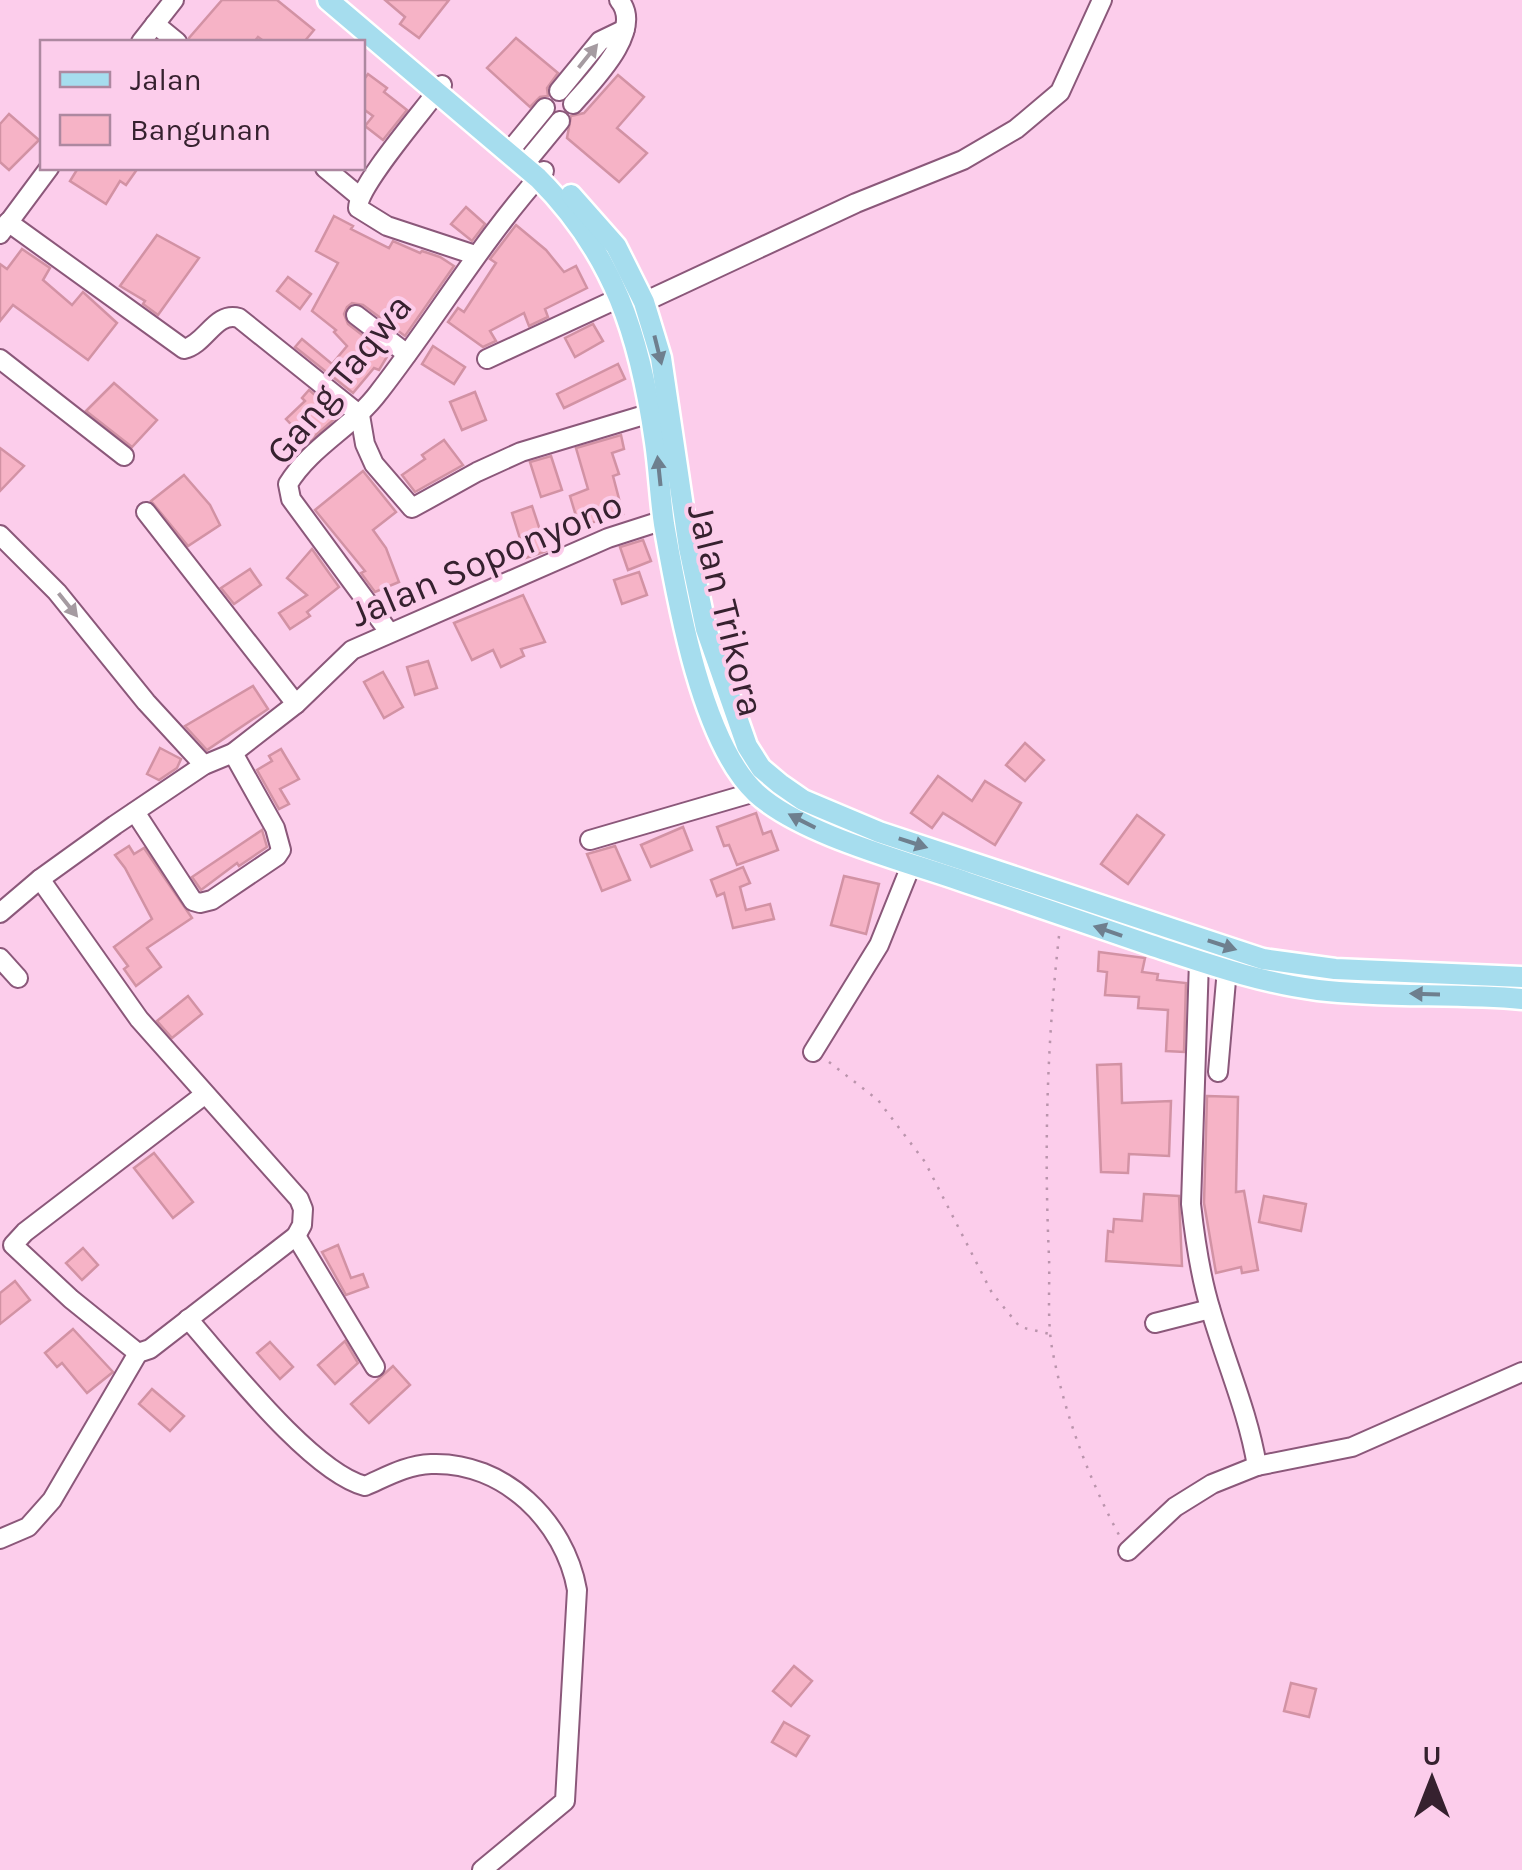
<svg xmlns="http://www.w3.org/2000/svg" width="1522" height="1870" font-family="Karla,sans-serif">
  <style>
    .building { fill: #f6b3c6; stroke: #d292a4; stroke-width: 2.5 }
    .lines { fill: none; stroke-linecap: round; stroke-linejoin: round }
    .minor-casing { stroke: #8b587a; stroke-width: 22 }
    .major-casing { stroke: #fff; stroke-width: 25 }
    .path { stroke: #ba94ac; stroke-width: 2.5; stroke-dasharray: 2.5 8; stroke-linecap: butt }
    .minor { stroke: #fff; stroke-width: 18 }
    .major { stroke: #a6ddee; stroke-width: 20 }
    .oneway { fill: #a59ba1 }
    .oneway2 { fill: #6e7f8e }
    .labels { text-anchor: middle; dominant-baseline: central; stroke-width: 8; stroke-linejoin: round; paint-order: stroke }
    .street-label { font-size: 38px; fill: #36212f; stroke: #fccdeb }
  </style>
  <rect width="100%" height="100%" fill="#fccdeb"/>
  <!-- building -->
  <g class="building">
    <path d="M222 0H277L314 30 304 42H265L258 37 254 42H189V38Z"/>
    <path d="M385 0H449L419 38 400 24 405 17Z"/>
    <path d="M516 38 558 73 547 88 548 96 540 97 530 107 487 68Z"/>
    <path d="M368 74 387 88 384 92 407 110 383 140 365 126 373 116 362 108V82Z"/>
    <path d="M618 75 644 97 617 128 647 153 619 182 567 138 571 116 584 113Z"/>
    <path d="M9 114 39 140 9 170 0 162V124Z"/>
    <path d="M78 168H138L126 185 120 181 106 204 70 181Z"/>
    <path d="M466 207 485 224 472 241 451 224Z"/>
    <path d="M334 216 353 226 351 229 389 248 393 241 420 253 422 251 440 257 454 266 405 336 363 305 352 303 347 307 344 314 348 324 388 355 379 370 374 368 353 393 295 347 302 339 332 364 347 346 334 332 336 330 312 311 338 263 316 251Z"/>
    <path d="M516 225 546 250 564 272 576 266 587 288 545 309 548 317 529 326 524 313 490 331 496 341 483 347 448 322 458 308 464 312 496 263 490 259Z"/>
    <path d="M157 235 199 258 158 315 143 304 145 301 120 286Z"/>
    <path d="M22 249 50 268 43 280 72 305 83 292 117 323 88 360 13 305 0 321V264L7 269Z"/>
    <path d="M288 277 311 294 300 309 277 291Z"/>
    <path d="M593 324 603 341 575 357 565 338Z"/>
    <path d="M433 346 465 367 454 384 422 364Z"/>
    <path d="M618 364 625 379 564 408 557 394Z"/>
    <path d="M114 383 157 420 132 447 86 411Z"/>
    <path d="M309 390 339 415 308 442 286 419 305 401 302 398Z"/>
    <path d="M475 392 486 420 462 430 450 402Z"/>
    <path d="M621 435 624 449 612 453 619 474 613 476 623 514 579 526 570 496 588 489 576 448Z"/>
    <path d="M444 440 463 465 415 492 402 475 425 459 422 455Z"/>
    <path d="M0 448 24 466 0 491Z"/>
    <path d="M551 456 562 490 541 497 530 462Z"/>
    <path d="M363 471 396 512 373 530 386 548 399 582 375 592 361 573 365 571 315 510Z"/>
    <path d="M184 475 210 505 220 525 188 546 151 501Z"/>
    <path d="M532 506 547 551 526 558 512 513Z"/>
    <path d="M643 540 651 561 628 570 620 547Z"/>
    <path d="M312 549 339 587 307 612 310 616 290 629 279 613 307 595 287 578Z"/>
    <path d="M250 569 261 585 234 604 221 588Z"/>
    <path d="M639 572 647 595 622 604 614 580Z"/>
    <path d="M523 595 545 642 521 649 524 656 501 667 493 650 472 660 454 623Z"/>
    <path d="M428 661 437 688 415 695 407 667Z"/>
    <path d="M383 672 403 707 384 718 364 682Z"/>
    <path d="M253 686 268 709 207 750 185 726Z"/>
    <path d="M1025 743 1044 760 1025 781 1006 765Z"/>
    <path d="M160 748 181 759 177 768 159 780 147 774Z"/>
    <path d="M281 749 299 779 280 789 289 804 279 809 257 770 272 761 269 756Z"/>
    <path d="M938 776 972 801 985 781 1021 803 995 845 943 813 932 828 911 813Z"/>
    <path d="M756 813 763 834 771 831 778 850 737 865 729 845 724 846 717 827Z"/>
    <path d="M1137 815 1164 835 1128 884 1101 864Z"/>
    <path d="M683 827 692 850 651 867 641 845Z"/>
    <path d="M262 830 267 847 239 866 237 863 201 890 192 877Z"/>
    <path d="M129 846 134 854 144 848 192 918 147 948 161 967 136 986 124 969 128 966 114 947 152 919 125 868 115 855Z"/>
    <path d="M615 846 630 880 602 891 587 854Z"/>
    <path d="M743 867 750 883 740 887 746 910 770 904 774 919 733 928 724 893 717 896 711 880Z"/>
    <path d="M844 876 879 884 866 934 831 925Z"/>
    <path d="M1099 952 1145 958 1142 972 1158 974 1157 980 1186 983 1184 1052 1166 1051 1168 1010 1138 1008 1139 997 1105 995 1107 972 1098 971Z"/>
    <path d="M188 996 202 1014 172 1038 157 1021Z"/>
    <path d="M1121 1064 1122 1103 1171 1101 1169 1156 1129 1154 1128 1173 1101 1172 1097 1065Z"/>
    <path d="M1207 1096 1238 1097 1236 1192 1244 1191 1258 1270 1242 1273 1241 1267 1216 1273 1204 1203Z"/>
    <path d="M154 1153 193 1202 173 1218 134 1168Z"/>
    <path d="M1144 1194 1179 1196 1182 1266 1106 1261 1108 1231 1113 1232 1114 1219 1142 1221Z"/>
    <path d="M1264 1196 1306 1204 1301 1231 1259 1222Z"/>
    <path d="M338 1245 351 1278 363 1274 368 1287 346 1295 322 1252Z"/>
    <path d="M83 1248 98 1265 82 1280 66 1263Z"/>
    <path d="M15 1281 30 1300 0 1324V1293Z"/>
    <path d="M73 1329 113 1372 87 1393 62 1363 57 1367 45 1353Z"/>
    <path d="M345 1341 358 1363 335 1384 318 1365Z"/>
    <path d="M270 1342 293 1367 280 1379 257 1353Z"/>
    <path d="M393 1366 410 1385 369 1423 351 1404Z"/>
    <path d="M152 1389 184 1416 170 1431 139 1404Z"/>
    <path d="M794 1666 812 1681 791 1706 773 1691Z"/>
    <path d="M1291 1683 1316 1689 1309 1717 1284 1711Z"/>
    <path d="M784 1722 809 1736 796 1756 772 1742Z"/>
  </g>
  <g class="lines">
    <defs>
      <g id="minor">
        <path d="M155 24 177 42"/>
        <path d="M141 42 174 0"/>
        <path d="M442 85C425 109 358 185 358 208L387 226 475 255"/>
        <path d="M559 91 600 41 625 29"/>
        <path d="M573 104C593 81 645 30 619 0"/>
        <path d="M508 153 545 108"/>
        <path d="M523 166 560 121"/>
        <path d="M325 168 360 197"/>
        <path d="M8 222 184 349C206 344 215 311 239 318L360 415 365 444 374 464 412 508 477 472 521 452 651 413"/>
        <path d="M0 234 49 168"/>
        <path d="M644 302 856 203 963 160 1016 129 1060 92 1102 0"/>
        <path d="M356 315 407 354"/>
        <path d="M0 359 124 456"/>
        <path d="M487 359 619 298"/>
        <path d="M146 512 296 704"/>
        <path d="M0 535 57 592 146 702 204 765"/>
        <path d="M389 632 291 499 288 484C311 446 353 427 379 392 436 319 482 240 544 171"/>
        <path d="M135 812 193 901 200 903 212 900 277 856 281 850 275 828 233 753"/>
        <path d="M590 840 755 792"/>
        <path d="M0 913 40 879 115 825 204 765 233 753 296 704 352 650 608 538 664 520"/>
        <path d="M0 958 18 978"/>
        <path d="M1199 961 1191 1204C1195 1240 1200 1276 1211 1311 1226 1363 1248 1412 1257 1466"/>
        <path d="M813 1052 879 945 912 863"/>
        <path d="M1218 1072 1227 969"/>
        <path d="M296 1236 375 1367"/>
        <path d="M188 1319C226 1362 311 1472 365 1486 386 1477 406 1465 431 1464 504 1461 565 1522 577 1590L565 1801 482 1870"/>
        <path d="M1155 1323 1210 1309"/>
        <path d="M138 1353 71 1299 13 1245 25 1232 204 1095"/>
        <path d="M0 1539 28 1527 52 1500 138 1353 150 1349 296 1236 302 1225 303 1209 299 1199 139 1019 40 879"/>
        <path d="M1128 1551 1175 1507 1212 1484 1257 1466 1352 1447 1522 1372"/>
      </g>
      <g id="major">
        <path d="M328 0 538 178C614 254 640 336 655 442 659 469 660 497 664 524 677 598 701 741 756 793 803 836 910 862 971 884 1031 904 1091 925 1150 945 1205 963 1261 983 1318 990 1386 998 1454 993 1522 999"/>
        <path d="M571 195 616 246 644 302 661 358 689 548 706 629 747 746 761 768 780 784 803 800 879 832 1263 959 1335 969 1522 977"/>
      </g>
    </defs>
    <!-- minor casing -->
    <use href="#minor" class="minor-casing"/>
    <!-- major casing -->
    <use href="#major" class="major-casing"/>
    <!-- path -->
    <g class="path">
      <path d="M1059 936C1047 1043 1044 1149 1049 1257 1050 1286 1047 1319 1052 1348 1064 1413 1088 1477 1119 1535"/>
      <path d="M829 1062 878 1100 925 1162 992 1293 1020 1327 1050 1334"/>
    </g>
    <!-- minor -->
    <use href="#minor" class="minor"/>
    <!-- major -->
    <use href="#major" class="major"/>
  </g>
  <!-- one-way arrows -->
  <defs><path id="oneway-solid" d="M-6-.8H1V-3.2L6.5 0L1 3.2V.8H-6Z" transform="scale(2.5)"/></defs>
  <g class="oneway">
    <use href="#oneway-solid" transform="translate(588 56) rotate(-51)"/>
    <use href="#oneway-solid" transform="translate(68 605) rotate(51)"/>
  </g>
  <g class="oneway2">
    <use href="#oneway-solid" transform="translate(658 350) rotate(76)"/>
    <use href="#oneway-solid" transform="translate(659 471) rotate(-96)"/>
    <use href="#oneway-solid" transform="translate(802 821) rotate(-153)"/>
    <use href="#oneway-solid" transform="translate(913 843) rotate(18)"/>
    <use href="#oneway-solid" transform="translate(1108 931) rotate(-161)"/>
    <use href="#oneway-solid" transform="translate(1222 945) rotate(18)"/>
    <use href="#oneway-solid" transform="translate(1425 994) rotate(-178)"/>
  </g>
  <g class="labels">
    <!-- street labels -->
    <g class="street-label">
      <text transform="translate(339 379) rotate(-51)">Gang Taqwa</text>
      <text transform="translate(486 559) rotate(-23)">Jalan Soponyono</text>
      <text transform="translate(726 610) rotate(76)">Jalan Trikora</text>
    </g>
  </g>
  <!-- legend -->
  <rect x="40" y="40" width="325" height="130" fill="#fccdeb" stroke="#ad88a0" stroke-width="2.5"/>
  <rect x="60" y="72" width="50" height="15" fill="#a6ddee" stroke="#ad88a0" stroke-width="2.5"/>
  <text x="130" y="90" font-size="30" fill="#36212f">Jalan</text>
  <rect x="60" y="115" width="50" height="30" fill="#f6b3c6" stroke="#ad88a0" stroke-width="2.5"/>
  <text x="130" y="140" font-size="30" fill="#36212f">Bangunan</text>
  <!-- north arrow -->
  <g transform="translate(1432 1780)" stroke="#fccdeb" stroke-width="8" paint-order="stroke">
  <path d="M0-8L18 38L0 25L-18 38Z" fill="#36212f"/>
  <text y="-15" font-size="28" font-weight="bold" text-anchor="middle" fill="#36212f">U</text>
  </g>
</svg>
